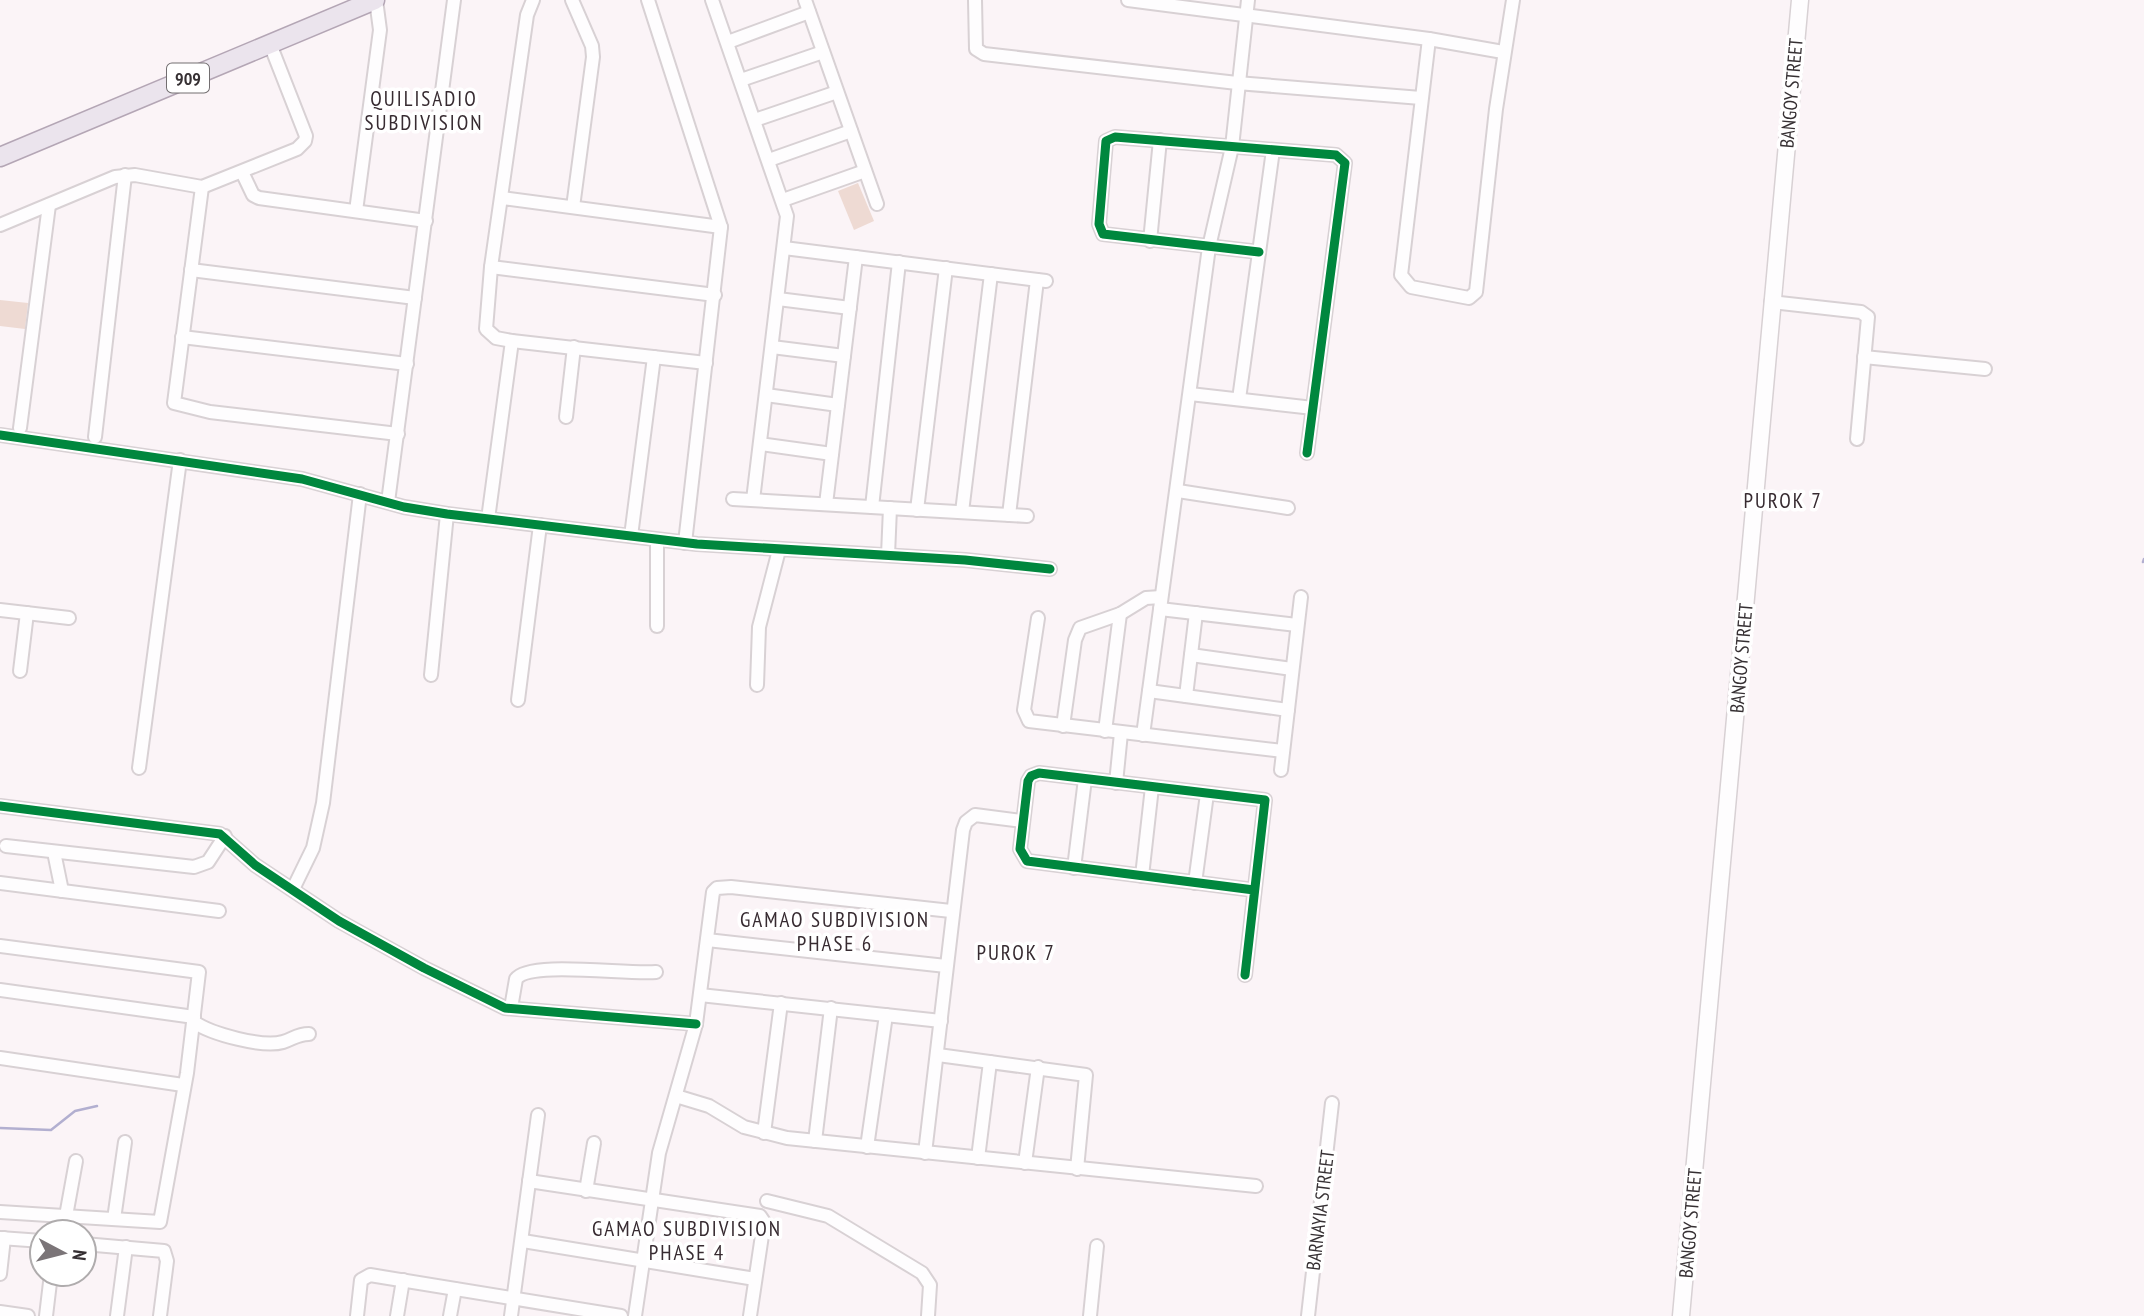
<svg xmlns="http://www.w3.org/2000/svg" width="2144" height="1316" font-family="'PT Sans Narrow',sans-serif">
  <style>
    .green { fill: #eedad3 }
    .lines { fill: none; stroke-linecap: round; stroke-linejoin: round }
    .stream { stroke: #b2afd0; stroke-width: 2.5 }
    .street-casing { stroke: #d8d1d4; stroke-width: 16 }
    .secondary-casing { stroke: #d8d1d4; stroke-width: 19 }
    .primary-casing { stroke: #b4a6b5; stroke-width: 21 }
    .street { stroke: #fefdfe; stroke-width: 12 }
    .secondary { stroke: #fefdfe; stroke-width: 16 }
    .primary { stroke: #ebe4ed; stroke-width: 18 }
    .cycleway-casing { stroke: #fff; stroke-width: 13 }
    .cycleway { stroke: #00873e; stroke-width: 9 }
    .labels { text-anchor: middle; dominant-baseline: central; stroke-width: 7; stroke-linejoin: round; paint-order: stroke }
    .shield { fill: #fff; stroke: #726e70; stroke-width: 2 }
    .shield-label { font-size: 18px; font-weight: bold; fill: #363033 }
    .street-label { font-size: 19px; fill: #363033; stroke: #fff }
    .neighbourhood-label { font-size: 21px; letter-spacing: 2px; fill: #372b31; stroke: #fff }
  </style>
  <rect width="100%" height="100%" fill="#fbf4f7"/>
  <!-- green -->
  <g class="green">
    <path d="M858 183 874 221 854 230 838 191Z"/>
    <path d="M0 300 28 303 25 329 0 326Z"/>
  </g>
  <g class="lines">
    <!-- stream -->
    <g class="stream">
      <path d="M2143 562 2144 559"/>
      <path d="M0 1128 51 1130 75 1111 97 1106"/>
    </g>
    <defs>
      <g id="street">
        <path d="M533 0 527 15 491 267 486 329 496 338 512 341 706 363"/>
        <path d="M572 0 592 46 593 57 573 207"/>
        <path d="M648 0 721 227 685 543"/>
        <path d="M712 0 787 216 753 500"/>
        <path d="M805 0 877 204"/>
        <path d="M975 0 976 49 984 54 1237 83 1421 98"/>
        <path d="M1128 0 1429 39 1503 52"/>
        <path d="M1429 39 1401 275 1411 287 1469 298 1476 292 1496 109 1513 0"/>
        <path d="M728 42 809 12"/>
        <path d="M741 80 823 52"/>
        <path d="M755 120 837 92"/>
        <path d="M769 160 851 131"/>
        <path d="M242 172 253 195 259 198 426 221"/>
        <path d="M202 187 174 403 210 412 398 434"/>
        <path d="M502 198 721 227"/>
        <path d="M783 200 865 171"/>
        <path d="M356 211 380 30 376 0"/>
        <path d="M0 225 115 177 135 175 202 187 297 149 305 141 306 136 270 44"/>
        <path d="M1150 241 1160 140"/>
        <path d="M784 248 1046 281"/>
        <path d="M1259 252 1103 234 1099 224 1106 141 1115 137 1336 155 1345 163 1307 453"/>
        <path d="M491 267 715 295"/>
        <path d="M191 270 415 298"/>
        <path d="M778 299 850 308"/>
        <path d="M1771 302 1861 312 1868 317 1857 439"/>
        <path d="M182 337 407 364"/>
        <path d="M772 347 844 356"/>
        <path d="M1864 357 1985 369"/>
        <path d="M1190 394 1313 408"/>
        <path d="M766 395 838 405"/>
        <path d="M1239 399 1273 150"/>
        <path d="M566 417 574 347"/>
        <path d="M20 428 49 205"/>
        <path d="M0 435 302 479 404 507 447 514 697 544 965 560 1050 569"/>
        <path d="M95 437 125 175"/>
        <path d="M760 444 832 454"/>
        <path d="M1178 491 1288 508"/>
        <path d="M733 499 1027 516"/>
        <path d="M388 502 454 0"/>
        <path d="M826 504 856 257"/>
        <path d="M872 507 899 262"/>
        <path d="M917 510 946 268"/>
        <path d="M962 512 991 274"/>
        <path d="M1009 515 1037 280"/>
        <path d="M488 519 512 341"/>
        <path d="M631 536 654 357"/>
        <path d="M657 540V626"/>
        <path d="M888 555 890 508"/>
        <path d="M1160 609 1297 625"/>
        <path d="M0 610 69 618"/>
        <path d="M1038 618 1024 710 1029 721 1283 751"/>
        <path d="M1191 655 1292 669"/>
        <path d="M20 671 27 613"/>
        <path d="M431 675 447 514"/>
        <path d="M757 685 759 627 779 550"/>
        <path d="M1149 691 1288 710"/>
        <path d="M1186 696 1196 613"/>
        <path d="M518 700 540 525"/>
        <path d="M1063 726 1075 640 1080 628 1120 614 1146 598 1161 597"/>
        <path d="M1105 731 1120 614"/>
        <path d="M1143 735 1209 247 1232 147 1248 0"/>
        <path d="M139 768 180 460"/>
        <path d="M1281 770 1301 597"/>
        <path d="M1116 783 1121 733"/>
        <path d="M0 806 220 834 255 865 339 921 424 968 505 1008 696 1024"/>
        <path d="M6 846 194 867 208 862 225 836"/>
        <path d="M54 852 62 891"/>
        <path d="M1074 868 1085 779"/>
        <path d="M1142 876 1152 787"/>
        <path d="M0 883 219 911"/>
        <path d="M1195 883 1207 794"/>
        <path d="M293 889 313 848 323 803 360 494"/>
        <path d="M707 940 946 966"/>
        <path d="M0 946 199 972 187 1073 160 1222 0 1212"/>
        <path d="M1245 975 1265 800 1039 773 1031 776 1028 781 1020 849 1027 861 1254 890"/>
        <path d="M0 990 194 1017"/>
        <path d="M700 995 941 1021"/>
        <path d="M511 1008 516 979C529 960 628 975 656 972"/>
        <path d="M194 1022C211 1034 263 1048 283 1042 293 1039 297 1034 309 1034"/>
        <path d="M938 1055 1086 1075 1077 1169"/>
        <path d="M0 1058 183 1085"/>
        <path d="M676 1096 709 1106 744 1127 787 1138 1256 1186"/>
        <path d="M764 1133 781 1003"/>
        <path d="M815 1141 831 1008"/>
        <path d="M867 1147 886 1015"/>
        <path d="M925 1153 963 830 966 822 975 815 1022 821"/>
        <path d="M978 1158 990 1062"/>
        <path d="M1025 1163 1038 1067"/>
        <path d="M529 1181 760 1216 764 1222 750 1316"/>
        <path d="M586 1191 594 1143"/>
        <path d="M767 1201 828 1216 922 1273 930 1285 928 1316"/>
        <path d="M66 1216 76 1161"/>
        <path d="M114 1219 125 1142"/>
        <path d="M0 1238 42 1241"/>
        <path d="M523 1241 755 1279"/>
        <path d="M84 1244 164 1251 167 1261 160 1316"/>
        <path d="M0 1274 4 1238"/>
        <path d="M0 1312 28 1316"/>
        <path d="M46 1316 51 1274"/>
        <path d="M117 1316 126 1247"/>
        <path d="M357 1316 361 1280 370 1275 621 1316"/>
        <path d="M397 1316 403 1280"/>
        <path d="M450 1316 455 1289"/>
        <path d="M511 1316 538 1115"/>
        <path d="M635 1316 659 1153 696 1024 713 892 717 888 731 887 951 911"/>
        <path d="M1090 1316 1097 1246"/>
        <path d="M1308 1316 1332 1103"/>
      </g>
      <path id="secondary" d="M1681 1316C1720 877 1758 438 1800 0"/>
      <path id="primary" d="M0 157 375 0"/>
    </defs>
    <!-- street casing -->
    <use href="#street" class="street-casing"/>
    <!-- secondary casing -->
    <use href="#secondary" class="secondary-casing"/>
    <!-- primary casing -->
    <use href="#primary" class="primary-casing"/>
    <!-- street -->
    <use href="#street" class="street"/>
    <!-- secondary -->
    <use href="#secondary" class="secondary"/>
    <!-- primary -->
    <use href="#primary" class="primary"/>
    <defs>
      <g id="cycleway">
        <path d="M1259 252 1103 234 1099 224 1106 141 1115 137 1336 155 1345 163 1307 453"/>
        <path d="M0 435 302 479 404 507 447 514 697 544 965 560 1050 569"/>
        <path d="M0 806 220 834 255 865 339 921 424 968 505 1008 696 1024"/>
        <path d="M1245 975 1265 800 1039 773 1031 776 1028 781 1020 849 1027 861 1254 890"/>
      </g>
    </defs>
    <!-- cycleway casing -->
    <use href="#cycleway" class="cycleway-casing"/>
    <!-- cycleway -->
    <use href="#cycleway" class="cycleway"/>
  </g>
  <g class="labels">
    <!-- shield labels -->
    <rect class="shield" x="167" y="63.5" width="42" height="29" rx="5"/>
    <g class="shield-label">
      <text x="188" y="78">909</text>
    </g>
    <!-- street labels -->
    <g class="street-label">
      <text transform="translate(1791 93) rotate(-85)">BANGOY STREET</text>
      <text transform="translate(1741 658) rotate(-85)">BANGOY STREET</text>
      <text transform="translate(1320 1210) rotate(-83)">BARNAYIA STREET</text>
      <text transform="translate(1690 1223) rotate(-85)">BANGOY STREET</text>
    </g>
    <!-- neighbourhood labels -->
    <g class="neighbourhood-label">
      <text x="424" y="98">QUILISADIO<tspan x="424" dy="24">SUBDIVISION</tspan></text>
      <text x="1783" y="500">PUROK 7</text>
      <text x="835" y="919">GAMAO SUBDIVISION<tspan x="835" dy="24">PHASE 6</tspan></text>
      <text x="1016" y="952">PUROK 7</text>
      <text x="687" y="1228">GAMAO SUBDIVISION<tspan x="687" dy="24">PHASE 4</tspan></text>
    </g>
  </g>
  <!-- north arrow -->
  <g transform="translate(63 1253) rotate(97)"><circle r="33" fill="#ffffff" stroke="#afacad" stroke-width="2"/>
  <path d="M0-5L12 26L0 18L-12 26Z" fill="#7b7578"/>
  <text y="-10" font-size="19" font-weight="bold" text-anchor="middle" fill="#363033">N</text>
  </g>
</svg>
